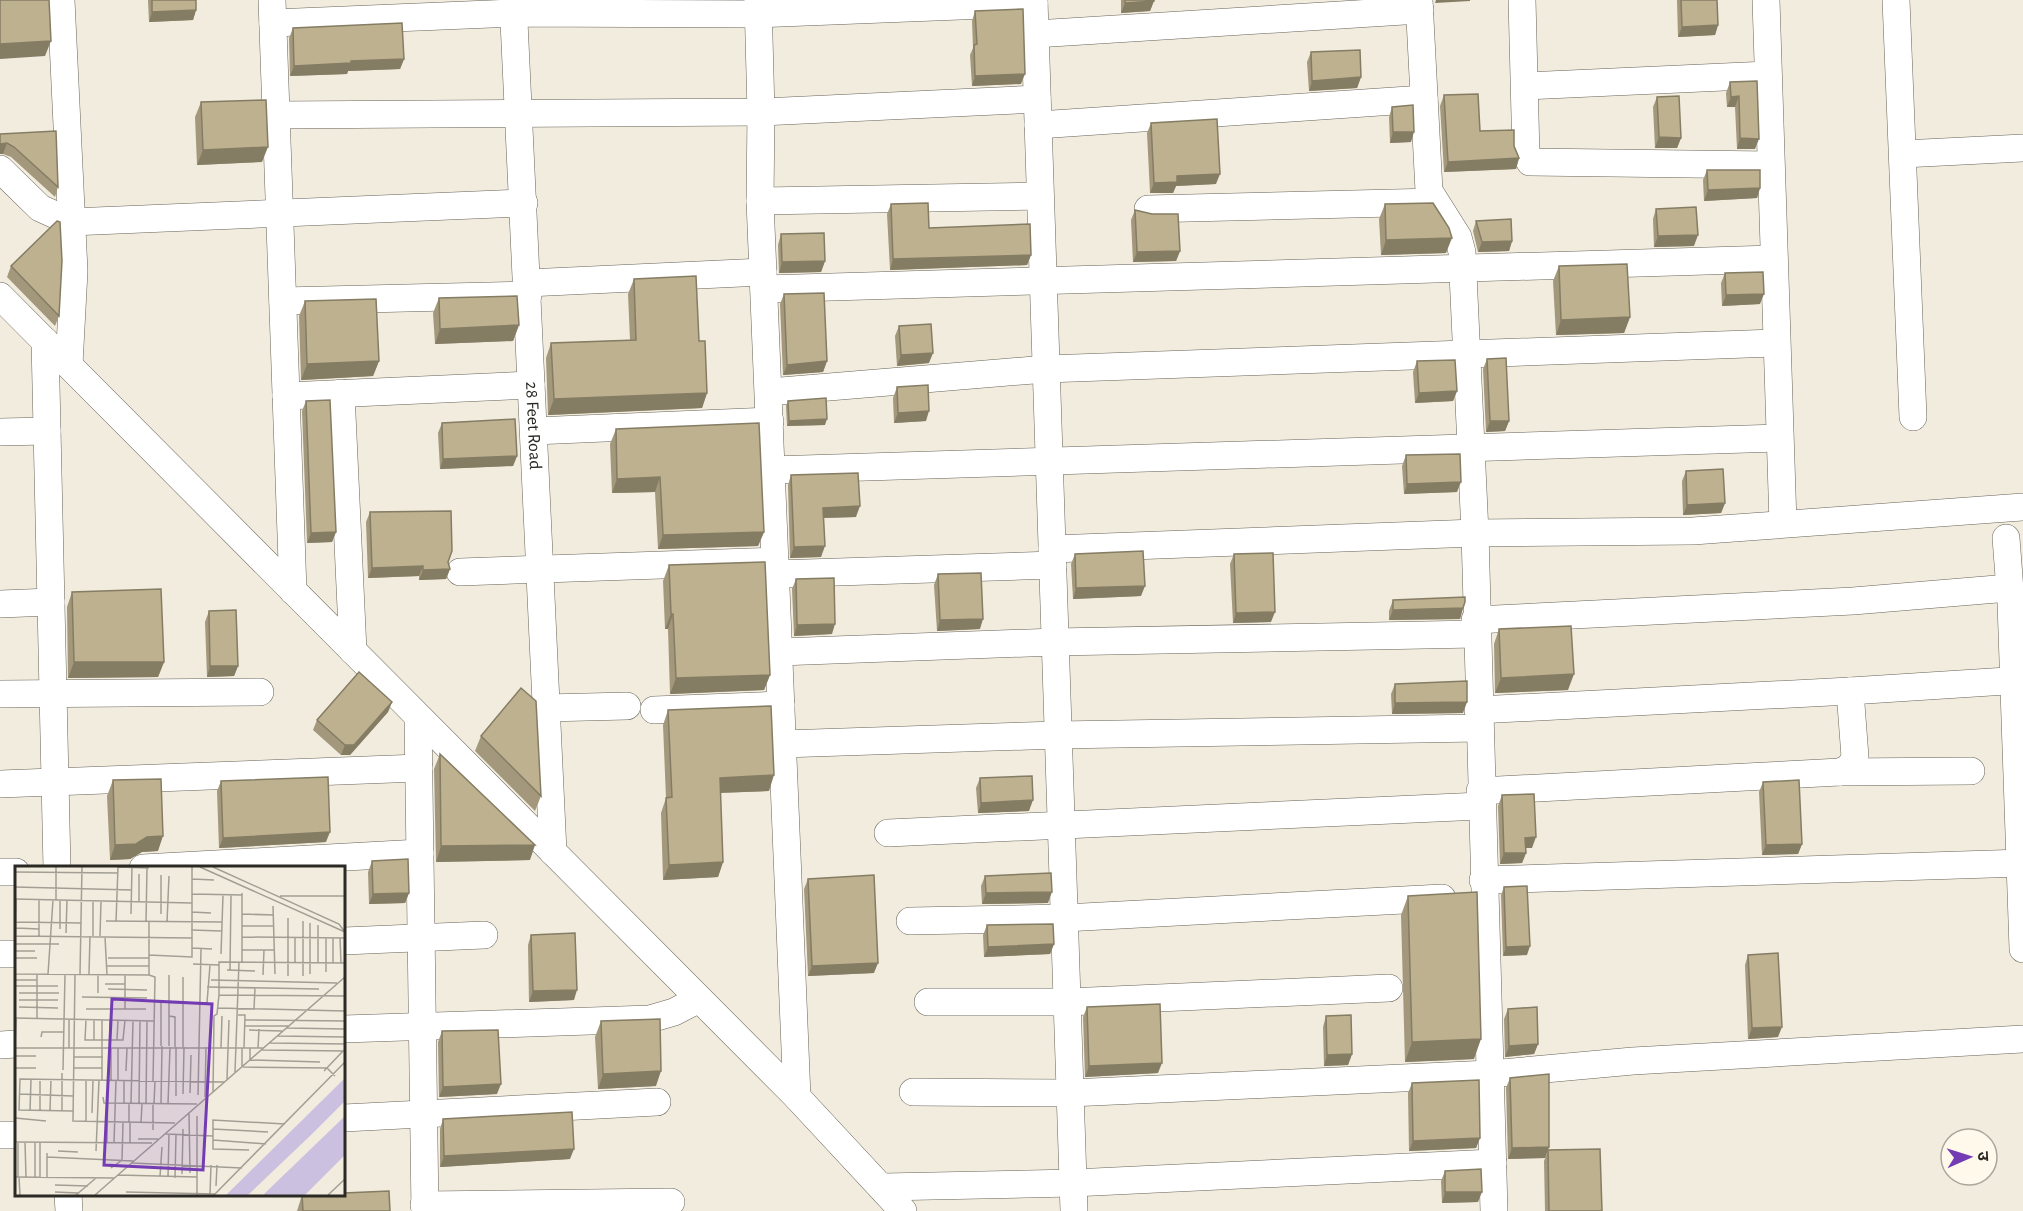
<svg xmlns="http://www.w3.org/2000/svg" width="2023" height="1211" font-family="'Alegreya Sans','Noto Sans Devanagari',sans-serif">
<rect width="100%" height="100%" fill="#f1ecde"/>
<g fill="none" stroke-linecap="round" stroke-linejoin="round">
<g stroke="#676357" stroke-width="28">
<g id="street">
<path d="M61,0L74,271L69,365"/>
<path d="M272,0L293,591"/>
<path id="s1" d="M513,0L553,852"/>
<path d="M758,0L761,112L760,201L797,1097"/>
<path d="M1034,0L1074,1211"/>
<path d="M1419,0L1429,191L1458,237L1462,252L1475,533L1494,1211"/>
<path d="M1522,0L1526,155L1530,162L1770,165"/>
<path d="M1766,0L1783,523"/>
<path d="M1896,0L1913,417"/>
<path d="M273,23L513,13L758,14L1034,3"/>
<path d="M1035,34L1420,10"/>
<path d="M1525,86L1768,75"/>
<path d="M276,115L761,112L1037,99"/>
<path d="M1038,125L1424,99"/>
<path d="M1903,154L2023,148"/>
<path d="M0,169L40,208L71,222L524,203"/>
<path d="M760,201L1040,196"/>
<path d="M1148,209L1435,202"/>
<path d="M527,283L763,272"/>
<path d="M764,289L1773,259"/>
<path d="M0,296L797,1097L903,1211"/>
<path d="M283,301L528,295"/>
<path d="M45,341L57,868"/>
<path d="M769,392L1046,369L1775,343"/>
<path d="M341,393L353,651"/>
<path d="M286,396L531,385"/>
<path d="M534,431L770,421"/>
<path d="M0,432L47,431"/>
<path d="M771,470L1779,438"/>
<path d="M2006,538L2011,603L2023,949"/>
<path d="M1052,549L1475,533L1693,531L2023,507"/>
<path d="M460,572L775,561"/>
<path d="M775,574L1053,565"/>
<path d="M0,604L51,602"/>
<path d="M1475,620L1853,601L2009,588"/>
<path d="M779,652L1055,642L1476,634"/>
<path d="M0,694L260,692"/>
<path d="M546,708L627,706"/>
<path d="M654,710L781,705"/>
<path d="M1478,710L1850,691"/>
<path d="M418,717L425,1211"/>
<path d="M782,744L1058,735L1479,728"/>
<path d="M1840,772L1971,771"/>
<path d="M0,784L419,768"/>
<path d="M1480,791L1840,772L1850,767L1855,757L1850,691L2023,680"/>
<path d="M888,833L1481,806"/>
<path d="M143,868L420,853"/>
<path d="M0,872H16"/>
<path d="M1483,880L2023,863"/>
<path d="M910,921L1064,918L1442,898"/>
<path d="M344,941L484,935"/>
<path d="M0,954H16"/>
<path d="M928,1002H1067L1389,988"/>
<path d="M344,1029L650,1019L674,1012L699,999"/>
<path d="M0,1045L16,1044"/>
<path d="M913,1092L1070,1093L1490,1074L1633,1061L2023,1039"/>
<path d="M344,1118L657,1102"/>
<path d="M0,1135H16"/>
<path d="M884,1187L1073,1183L1493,1163"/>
<path d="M68,1194L69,1211"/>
<path d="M424,1205L671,1202"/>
</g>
</g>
<use href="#street" stroke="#fff" stroke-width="27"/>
</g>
<g fill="#a3987b">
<path d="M148,0H196V10L193,20L149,22Z"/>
<path d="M1121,0H1154L1150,11L1121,13Z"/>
<path d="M1677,0H1717L1718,25L1715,35L1678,37Z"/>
<path d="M975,11L1021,84L972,86L970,55L973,48L972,21Z"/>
<path d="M293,28L404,59L400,69L348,71L347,74L290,76L289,38Z"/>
<path d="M1311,52L1361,77L1357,88L1309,91L1307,62Z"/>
<path d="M1757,81L1755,149H1737L1735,107H1727L1726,93L1730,82Z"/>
<path d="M1444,95L1480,131L1514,146L1519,158L1516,169L1444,172L1440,106Z"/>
<path d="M1657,97L1681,138L1677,148H1655L1653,107Z"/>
<path d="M201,102L262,162L197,165L195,117Z"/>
<path d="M1392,107L1411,142L1390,143L1389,117Z"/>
<path d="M1151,123L1216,184L1176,186L1173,193H1150L1147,133Z"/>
<path d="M0,134L58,187L55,197L11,157L3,154H0Z"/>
<path d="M1707,170L1760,188L1757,198L1704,201L1703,180Z"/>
<path d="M891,204L929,228L1031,255L1027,265L890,270L887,214Z"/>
<path d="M1385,204L1446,253L1381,255L1379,219Z"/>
<path d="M1656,209L1694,246L1654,247L1653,219Z"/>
<path d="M1135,210L1180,251L1176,261L1133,262L1131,220Z"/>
<path d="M1476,221L1512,241L1509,251L1478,252L1473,231Z"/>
<path d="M781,234L825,261L821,272L779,273L778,245Z"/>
<path d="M11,266L59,316L55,326L7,277Z"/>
<path d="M1559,266L1630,317L1624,333L1556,335L1553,281Z"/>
<path d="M1725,273L1760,304L1722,306L1721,283Z"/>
<path d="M634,279L699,341L707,393L702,408L548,415L546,358L551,343L630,340L628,294Z"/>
<path d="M784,294L827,361L823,372L783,375L780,304Z"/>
<path d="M439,298L519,325L513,341L435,344L433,313Z"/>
<path d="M305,301L379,361L373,376L301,380L299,316Z"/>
<path d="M899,326L929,363L897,366L895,336Z"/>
<path d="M1487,359L1509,421L1505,431L1486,432L1483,369Z"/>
<path d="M1417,361L1457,391L1453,401L1415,403L1413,372Z"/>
<path d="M897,387L926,421L894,423L893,398Z"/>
<path d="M306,401L336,532L332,542L307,543L302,411Z"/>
<path d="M788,401L825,425L787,426L786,406Z"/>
<path d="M442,423L517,456L513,466L440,469L438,433Z"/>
<path d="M616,429L764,532L758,546L658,549L655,492L612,493L610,444Z"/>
<path d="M1406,455L1457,492L1404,494L1402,466Z"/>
<path d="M1686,471L1725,503L1721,513L1683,515L1682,481Z"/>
<path d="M791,475L856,517L824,518L821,557L790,558L788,485Z"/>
<path d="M370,512L448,562L450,569L446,579L419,580V576L368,578L366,522Z"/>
<path d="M1075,554L1141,596L1073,599L1071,564Z"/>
<path d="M1234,554L1271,622L1233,623L1230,564Z"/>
<path d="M669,565L770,675L764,690L670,694L668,629H665L663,581Z"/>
<path d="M938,574L980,629L937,631L934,585Z"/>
<path d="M796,579L832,634L794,636L792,589Z"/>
<path d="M72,592L164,662L158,677L68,678L67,607Z"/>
<path d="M1393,600L1463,608L1460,619L1389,620V611Z"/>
<path d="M209,611L238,666L234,676L207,677L205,622Z"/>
<path d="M1499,629L1568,690L1495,693L1494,644Z"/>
<path d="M1395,684L1463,713L1392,714L1391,694Z"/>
<path d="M392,702L388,712L350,755H341L313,730L317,720Z"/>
<path d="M668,710L769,791L720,793L723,862L718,877L663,880L661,813L666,798L663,725Z"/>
<path d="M481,736L541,796L535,811L475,751Z"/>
<path d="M440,754L530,860L436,862L434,769Z"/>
<path d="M980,778L1029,811L978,813L976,788Z"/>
<path d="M113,780L158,851L142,852L130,859L110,860L107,796Z"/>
<path d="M221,781L326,842L219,848L217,791Z"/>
<path d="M1763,782L1802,844L1798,854L1762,855L1759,792Z"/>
<path d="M1502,795L1532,848H1526V853L1522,863L1500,864L1498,806Z"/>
<path d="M372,861L409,893L405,903L369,904L368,872Z"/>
<path d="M985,876L1048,903L982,904L981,886Z"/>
<path d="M808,879L874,973L808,976L804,889Z"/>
<path d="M1504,887L1527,955L1503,956L1501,895Z"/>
<path d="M1408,896L1474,1059L1405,1062L1401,915Z"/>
<path d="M987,925L1054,944L1050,954L984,957L983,935Z"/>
<path d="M531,935L574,1000L529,1002L528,945Z"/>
<path d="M1748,955L1778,1037L1748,1039L1745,965Z"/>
<path d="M1087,1007L1158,1073L1085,1077L1083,1017Z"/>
<path d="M1508,1009L1538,1044L1534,1054L1505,1057L1504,1019Z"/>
<path d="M1326,1016L1352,1054L1348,1065L1324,1066L1323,1027Z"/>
<path d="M601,1021L656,1086L598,1089L595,1037Z"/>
<path d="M442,1031L497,1094L439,1097L438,1042Z"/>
<path d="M1510,1078L1549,1147L1545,1158L1508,1159L1506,1088Z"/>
<path d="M1412,1083L1480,1138L1476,1148L1409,1151L1408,1093Z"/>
<path d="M443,1119L570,1159L440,1167V1129Z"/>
<path d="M1548,1150L1602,1211H1545L1544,1161Z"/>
<path d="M1445,1171L1478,1202L1442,1203L1441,1181Z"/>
<path d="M302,1195L390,1211H297Z"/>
</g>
<g fill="#857c64">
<path d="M1436,0H1470V1L1435,3Z"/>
<path d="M1154,1L1150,11L1121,13L1125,3Z"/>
<path d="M196,10L193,20L149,22L152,12Z"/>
<path d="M1718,25L1715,35L1678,37L1682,27Z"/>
<path d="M51,41L45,56L0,59V44Z"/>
<path d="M404,59L400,69L348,71L347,74L290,76L294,66L351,61Z"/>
<path d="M1025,74L1021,84L972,86L975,76Z"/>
<path d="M1361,77L1357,88L1309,91L1312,81Z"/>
<path d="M1739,96L1735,107H1727L1731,97Z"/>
<path d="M1393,132H1414L1411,142L1390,143Z"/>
<path d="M1659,137L1681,138L1677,148H1655Z"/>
<path d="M1740,138L1759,139L1755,149H1737Z"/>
<path d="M7,143L3,154H0V144Z"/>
<path d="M268,147L262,162L197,165L203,150Z"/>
<path d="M1519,158L1516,169L1444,172L1448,162Z"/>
<path d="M1220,174L1216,184L1176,186L1173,193H1150L1154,183L1177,176Z"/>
<path d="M1760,188L1757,198L1704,201L1708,190Z"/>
<path d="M1698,235L1694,246L1654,247L1658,236Z"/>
<path d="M1452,238L1446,253L1381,255L1386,240Z"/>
<path d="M1512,241L1509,251L1478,252L1482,242Z"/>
<path d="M1180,251L1176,261L1133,262L1137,252Z"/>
<path d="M1031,255L1027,265L890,270L893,259Z"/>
<path d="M825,261L821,272L779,273L782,262Z"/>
<path d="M1764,294L1760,304L1722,306L1726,295Z"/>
<path d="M1630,317L1624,333L1556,335L1561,320Z"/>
<path d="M519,325L513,341L435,344L440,329Z"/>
<path d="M933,353L929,363L897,366L901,355Z"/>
<path d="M379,361L373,376L301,380L307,364Z"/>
<path d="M827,361L823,372L783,375L787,365Z"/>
<path d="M1457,391L1453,401L1415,403L1419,393Z"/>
<path d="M707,393L702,408L548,415L554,399Z"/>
<path d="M929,411L926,421L894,423L898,413Z"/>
<path d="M827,419L825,425L787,426L789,421Z"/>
<path d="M1490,421H1509L1505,431L1486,432Z"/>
<path d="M517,456L513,466L440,469L443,459Z"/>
<path d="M660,477L655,492L612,493L617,479Z"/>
<path d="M1461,482L1457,492L1404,494L1407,484Z"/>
<path d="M1725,503L1721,513L1683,515L1687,505Z"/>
<path d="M860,506L856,517L820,518L823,508Z"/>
<path d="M336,532L332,542L307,543L311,533Z"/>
<path d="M764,532L758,546L658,549L663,535Z"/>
<path d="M825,546L821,557L790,558L794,547Z"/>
<path d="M423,566L419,576L368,578L372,568Z"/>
<path d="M450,569L446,579L419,580L423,570Z"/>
<path d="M1145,586L1141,596L1073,599L1076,588Z"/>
<path d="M1463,608L1460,619L1389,620L1393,610Z"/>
<path d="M1275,612L1271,622L1233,623L1236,613Z"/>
<path d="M671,614H673L668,629H665Z"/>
<path d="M983,619L980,629L937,631L940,620Z"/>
<path d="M835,624L832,634L794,636L797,625Z"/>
<path d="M74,662H164L158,677L68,678Z"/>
<path d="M210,666H238L234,676L207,677Z"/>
<path d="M1574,674L1568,690L1495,693L1501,678Z"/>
<path d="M770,675L764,690L670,694L676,678Z"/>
<path d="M392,702L388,712L350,755H341L345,745Z"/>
<path d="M1467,702L1463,713L1392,714L1395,703Z"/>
<path d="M774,775L769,791L714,793L720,778Z"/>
<path d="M1033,800L1029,811L978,813L981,803Z"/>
<path d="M330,832L326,842L219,848L223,838Z"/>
<path d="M163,836L158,851L142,852L130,859L110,860L115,845L147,837Z"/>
<path d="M1536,837L1532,848H1522L1525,838Z"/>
<path d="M1802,844L1798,854L1762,855L1766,845Z"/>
<path d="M535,845L530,860L436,862L441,846Z"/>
<path d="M1504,853H1526L1522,863L1500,864Z"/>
<path d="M723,862L718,877L663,880L669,865Z"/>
<path d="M1052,892L1048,903L982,904L986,893Z"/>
<path d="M409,893L405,903L369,904L373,894Z"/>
<path d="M1054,944L1050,954L984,957L988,947Z"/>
<path d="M1530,946L1527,955L1503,956L1506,947Z"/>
<path d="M878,963L874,973L808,976L812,966Z"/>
<path d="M577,990L574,1000L529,1002L533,991Z"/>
<path d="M1782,1027L1778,1037L1748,1039L1752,1028Z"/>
<path d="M1481,1039L1474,1059L1405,1062L1412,1042Z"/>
<path d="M1538,1044L1534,1054L1505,1057L1509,1046Z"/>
<path d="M1352,1054L1348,1065L1324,1066L1327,1055Z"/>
<path d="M1162,1063L1158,1073L1085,1077L1089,1066Z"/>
<path d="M661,1071L656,1086L598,1089L603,1074Z"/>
<path d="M501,1084L497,1094L439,1097L443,1087Z"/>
<path d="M1480,1138L1476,1148L1409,1151L1413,1141Z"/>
<path d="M1549,1147L1545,1158L1508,1159L1512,1148Z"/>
<path d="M574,1149L570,1159L440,1167L444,1156Z"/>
<path d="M1445,1192H1482L1478,1202L1442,1203Z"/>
</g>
<g fill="#beb18f" stroke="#857c64" stroke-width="1.5">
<path d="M0,0H49L51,41L0,44Z"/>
<path d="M152,0H196V10L152,12Z"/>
<path d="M1125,0H1154V1L1125,3Z"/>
<path d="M1681,0H1717L1718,25L1682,27Z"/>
<path d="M1023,9L1025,74L975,76L974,45L977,44L975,11Z"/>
<path d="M402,23L404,59L351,61V63L294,66L293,28Z"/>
<path d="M1360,50L1361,77L1312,81L1311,52Z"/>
<path d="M1757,81L1759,139L1740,138L1739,96L1731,97L1730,82Z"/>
<path d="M1478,94L1480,131L1514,130V146L1519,158L1448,162L1444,95Z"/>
<path d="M1679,96L1681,138L1659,137L1657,97Z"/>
<path d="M266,100L268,147L203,150L201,102Z"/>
<path d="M1413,105L1414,132H1393L1392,107Z"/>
<path d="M1217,119L1220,174L1177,176V182L1154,183L1151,123Z"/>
<path d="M56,131L58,187L14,147L7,143L0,144V134Z"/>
<path d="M1707,170H1760V188L1708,190Z"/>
<path d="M928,203L929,228L1030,224L1031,255L893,259L891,204Z"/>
<path d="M1433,203L1449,228L1452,238L1386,240L1385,204Z"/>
<path d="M1696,207L1698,235L1658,236L1656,209Z"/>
<path d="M1135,210L1152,214H1178L1180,251L1137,252Z"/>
<path d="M1511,219L1512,241L1482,242L1476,221Z"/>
<path d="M57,221L60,222L62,261L59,316L11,266Z"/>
<path d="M824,233L825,261L782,262L781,234Z"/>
<path d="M1627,264L1630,317L1561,320L1559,266Z"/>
<path d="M1763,272L1764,294L1726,295L1725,273Z"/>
<path d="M696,276L699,341H705L707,393L554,399L551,343L636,340L634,279Z"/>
<path d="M824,293L827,361L787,365L784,294Z"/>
<path d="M517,296L519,325L440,329L439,298Z"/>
<path d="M376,299L379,361L307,364L305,301Z"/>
<path d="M931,324L933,353L901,355L899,326Z"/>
<path d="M1506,358L1509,421H1490L1487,359Z"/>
<path d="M1455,360L1457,391L1419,393L1417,361Z"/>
<path d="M928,385L929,411L898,413L897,387Z"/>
<path d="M826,398L827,419L789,421L788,401Z"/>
<path d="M330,400L336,532L311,533L306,401Z"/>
<path d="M515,419L517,456L443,459L442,423Z"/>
<path d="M759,423L764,532L663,535L660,477L617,479L616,429Z"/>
<path d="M1460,454L1461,482L1407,484L1406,455Z"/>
<path d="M1723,469L1725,503L1687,505L1686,471Z"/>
<path d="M858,473L860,506L823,508L825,546L794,547L791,475Z"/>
<path d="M451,511L452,551L448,562L450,569L423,570V566L372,568L370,512Z"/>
<path d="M1143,551L1145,586L1076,588L1075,554Z"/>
<path d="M1273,553L1275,612L1236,613L1234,554Z"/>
<path d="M765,562L770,675L676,678L673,614H671L669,565Z"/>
<path d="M981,573L983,619L940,620L938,574Z"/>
<path d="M834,578L835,624L797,625L796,579Z"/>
<path d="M161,589L164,662H74L72,592Z"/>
<path d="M1465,597V602L1463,608L1393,610V600Z"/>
<path d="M236,610L238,666H210L209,611Z"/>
<path d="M1571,626L1574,674L1501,678L1499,629Z"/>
<path d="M359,672L392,702L354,745H345L317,720Z"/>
<path d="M1467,681V702L1395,703V684Z"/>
<path d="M521,688L536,701L541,796L481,736Z"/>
<path d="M771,706L774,775L720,778L723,862L669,865L666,798L672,797L668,710Z"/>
<path d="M440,754L535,845L441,846Z"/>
<path d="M1032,776L1033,800L981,803L980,778Z"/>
<path d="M328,777L330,832L223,838L221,781Z"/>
<path d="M161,779L163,836L147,837L136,844L115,845L113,780Z"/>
<path d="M1799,780L1802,844L1766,845L1763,782Z"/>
<path d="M1534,794L1536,837L1525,838L1526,853H1504L1502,795Z"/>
<path d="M408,859L409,893L373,894L372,861Z"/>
<path d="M1051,873L1052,892L986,893L985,876Z"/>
<path d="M874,875L878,963L812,966L808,879Z"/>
<path d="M1527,886L1530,946L1506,947L1504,887Z"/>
<path d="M1477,892L1481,1039L1412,1042L1408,896Z"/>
<path d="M1053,924L1054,944L988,947L987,925Z"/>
<path d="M575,933L577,990L533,991L531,935Z"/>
<path d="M1778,953L1782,1027L1752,1028L1748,955Z"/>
<path d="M1160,1004L1162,1063L1089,1066L1087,1007Z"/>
<path d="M1537,1007L1538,1044L1509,1046L1508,1009Z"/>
<path d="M1351,1015L1352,1054L1327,1055L1326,1016Z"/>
<path d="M660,1019L661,1071L603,1074L601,1021Z"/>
<path d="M498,1030L501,1084L443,1087L442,1031Z"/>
<path d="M1549,1074V1147L1512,1148L1510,1078Z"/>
<path d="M1479,1080L1480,1138L1413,1141L1412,1083Z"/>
<path d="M572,1112L574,1149L444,1156L443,1119Z"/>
<path d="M1600,1149L1602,1211H1549L1548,1150Z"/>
<path d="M1481,1169L1482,1192H1445V1171Z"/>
<path d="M389,1191L390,1211H303L302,1195L344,1194V1193Z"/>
</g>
<g text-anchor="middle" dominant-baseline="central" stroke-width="4.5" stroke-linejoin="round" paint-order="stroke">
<g font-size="18" fill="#2b2924" stroke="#fff9eb">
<text stroke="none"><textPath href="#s1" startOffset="426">28 Feet Road</textPath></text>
</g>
</g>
<g transform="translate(15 866)">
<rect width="330" height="330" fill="#f1ecde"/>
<path d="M330,212V235L296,269L233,329H211ZM330,250V289L290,329H248Z" fill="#ccc0e1"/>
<path fill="none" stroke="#a29e94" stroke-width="1.5" d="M41,1V34M185,1L330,66M198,1L324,58L330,66M0,6L103,7M177,13L199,14M0,21L117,24M227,27V96M177,28L227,29M265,30H330M0,33L177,37M124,36V8M258,40L260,108M177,46L196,47M116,48L117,1M146,48V9M227,48L259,49M273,52V110M91,55L207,56M288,55V110M1,56L66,57M101,56L103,1L134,2M131,56L132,2M152,56L154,10M295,57V108M303,59V97M227,60H259M1,62L24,63M45,63V34M176,64L207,65M51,67L52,34M0,70L177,72M24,70V34M78,70V35M85,70L86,35M90,71L92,109M227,71L330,72M280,72V97M311,72V106M318,72V97M325,72L326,97M1,78H44M177,82L197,83M227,84H259M1,85H20M206,88L208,29M134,89V56M1,92H22M93,92H134M330,97L204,96V129L330,130M178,98L204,99M92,100H134M212,104L240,105M215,104L216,29M0,108L134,109V89L177,91V1M0,108L1,34M33,108L38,34M60,108L58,255L160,257M65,108L67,1M74,108L75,70M110,109V143M134,109L140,111L138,215M154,109V150L160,151V181M248,109L249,84M0,114H22M196,114L322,117M90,118H110M0,120H43M192,121L304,123M93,123L132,124M4,127H44M83,127V108M67,131L132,132M4,134H43M142,136L192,137L195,99M146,136V180M4,141L43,142M203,142L330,145M71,143H131M239,143L240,122M223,149H230L229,182M154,150V180M0,152L139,155M22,152V108M71,154L70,174H108L110,154M79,154V174M87,154V214M95,154V174M230,154L330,155M230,160H273M272,162L330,163M234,164L267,165M263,170L330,171M26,171L27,166H48M102,174L103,154M255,177L330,178M168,181V111M0,182H248M0,182L1,152M54,182V153M96,182V214M103,182V214M206,182L207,150M235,182V194L305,196M243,182L244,163M247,184L330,185M0,190H21M59,191H88M227,200V182M228,201L312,202L320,210M0,202H21M59,202H87M48,204L50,108M111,205L112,182M309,205L328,185M220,206L224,96M212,213L214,154M198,226L199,150L202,148L204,129M175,227L176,189M4,228L58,230M168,228L169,181M183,229L186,83M161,230V181M88,231L89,237L182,238M190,231L191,181M109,237V214M116,237L118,154M124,237L125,154M131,238L132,155M139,238L140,215M146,238L147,180M153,238L155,181M15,245L16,213M25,245V213M35,245L36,213M47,245V207M58,245L4,244L5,213L209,216M174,246L175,307M77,247L78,214M0,252L31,255M71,256V214M114,257V237M126,257L127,237M198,263L253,266M138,264V238M151,268L198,270M190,269L191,249M123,273H143M198,274L251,278M0,276L137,277M10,276L11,311M92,277L93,214M99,277L101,214M115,277V257M234,284L198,283V254L270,258M43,285L63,286M81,285L84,214M32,291L118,295M117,297L227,302M96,302L107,294L108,257M167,308L168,263M103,309L182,311M0,311L99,312M3,311V276M4,311L5,329M20,311V276M25,311V276M32,311V287M145,311L147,281M153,311L154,268M160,312L161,268M40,319L73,320M201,320L202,299M40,326L63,327M111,326L200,328M195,328L196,299M61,329L81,312M80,329L330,111M182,329V250M199,329L330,196M313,329L330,313"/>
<path fill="#743cb2" fill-opacity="0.15" stroke="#743cb2" stroke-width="3" d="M97,133L197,138L188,304L89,299Z"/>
<rect width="330" height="330" fill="none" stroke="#2b2924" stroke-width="3"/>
</g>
<g transform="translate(1969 1157) rotate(87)"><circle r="28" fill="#fff9eb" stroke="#aaa69b" stroke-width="1.5"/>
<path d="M0-4.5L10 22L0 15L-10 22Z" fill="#743cb2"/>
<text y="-9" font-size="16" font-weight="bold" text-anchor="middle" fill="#2b2924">उ</text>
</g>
</svg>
